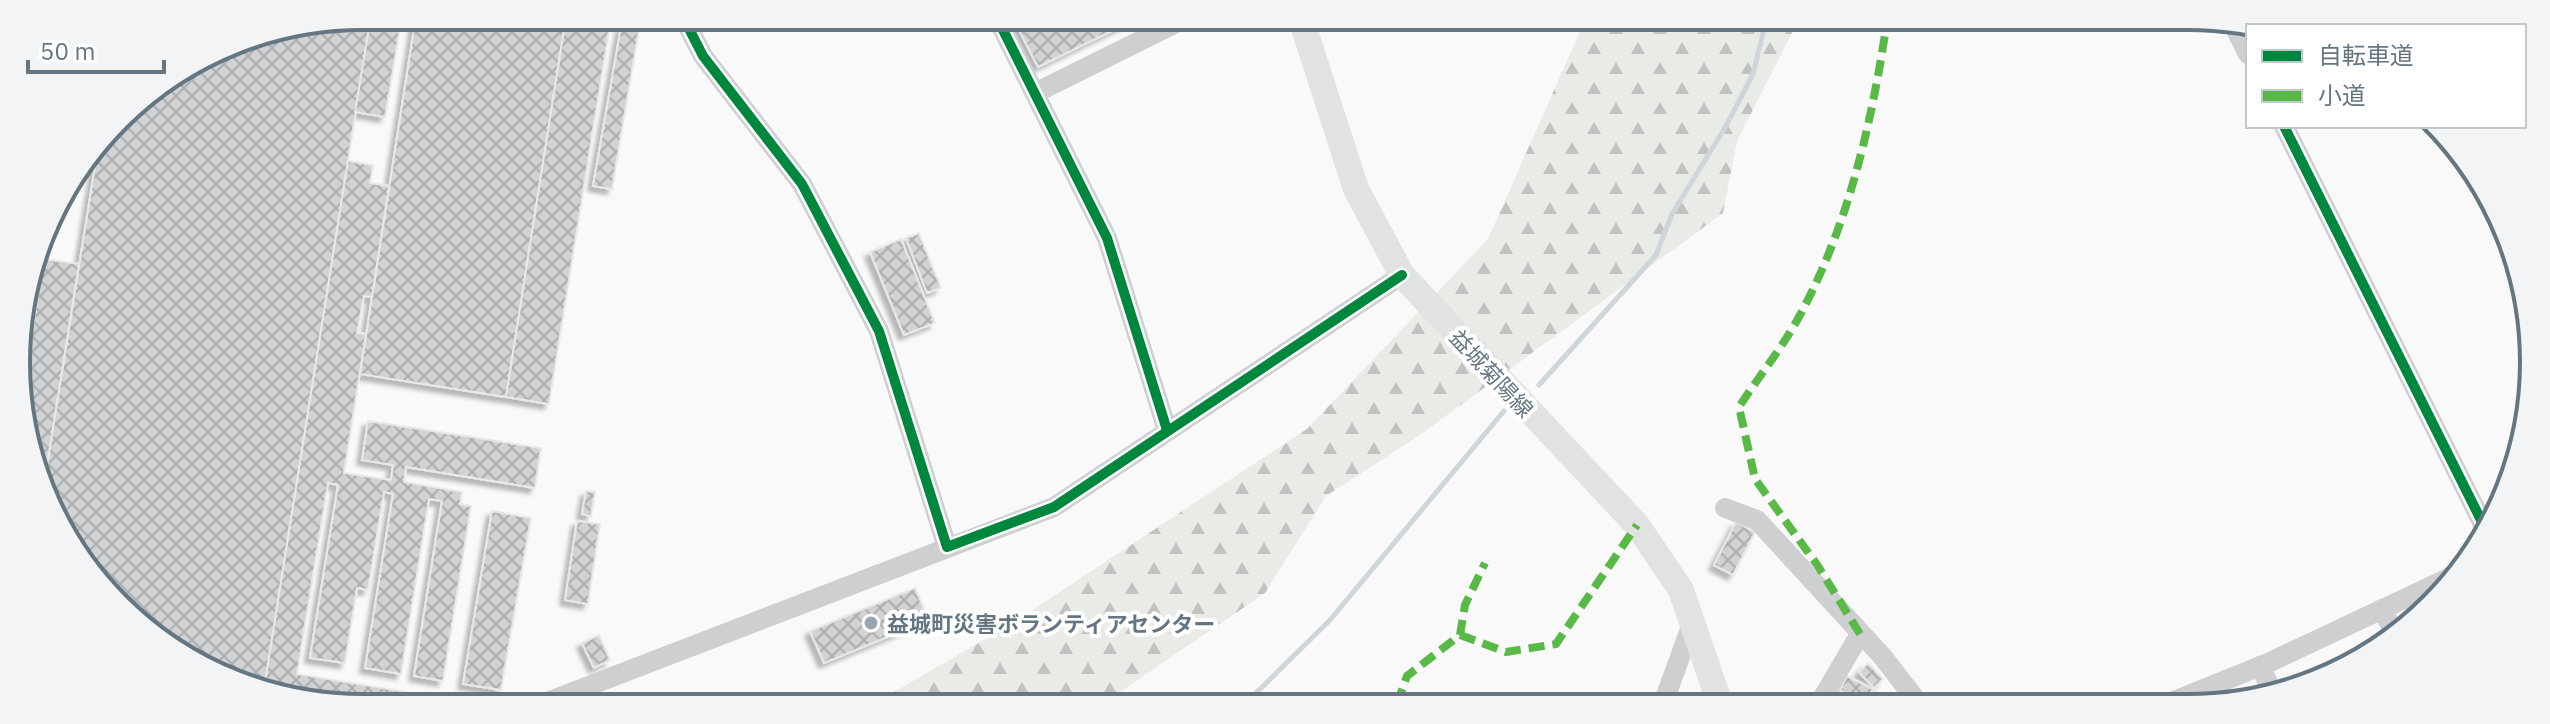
<svg xmlns="http://www.w3.org/2000/svg" width="2550" height="724" font-family="'IBM Plex Sans','Noto Sans JP',sans-serif">
<defs>
<pattern id="forest-firs" width="22" height="20" patternUnits="userSpaceOnUse" patternTransform="scale(2)"><rect width="22" height="20" fill="#e8ebe6"/><path d="M5 1l3.5 6h-7zM16 11l3.5 6h-7z" fill="#c0c3c0"/></pattern>
<pattern id="building-cross-hatch" width="8" height="8" patternUnits="userSpaceOnUse" patternTransform="scale(2)"><rect width="8" height="8" fill="#d0d2d3"/><path d="M0 0l8 8M0 8l8-8" fill="none" stroke="#acafb1"/></pattern>
<filter id="shadow"><feDropShadow dx="-5" dy="5" stdDeviation="2" flood-color="#0004"/></filter>
</defs>
<rect width="100%" height="100%" fill="#f9f9f9"/>
<path fill="url(#forest-firs)" d="M1585,20L1798,21L1737,141L1723,213L1421,434L1326,496L1265,593L1104,703H875L1008,626L1307,429L1488,239Z"/>
<g fill="none" stroke-linecap="round" stroke-linejoin="round">
<g stroke="#ced6d9" stroke-width="5">
<path d="M1539,385L1656,255L1672,214L1726,126L1753,74L1766,21"/>
<path d="M1246,703L1330,620L1504,411"/>
</g>
</g>
<g fill="url(#building-cross-hatch)" stroke="#e8e8e8" stroke-width="2" filter="url(#shadow)">
<path d="M362,16H371L264,689L170,650L87,572L44,484L98,148L134,102L230,42Z"/>
<path d="M371,16H402L385,117L355,112Z"/>
<path d="M416,16L566,17L506,397L360,374Z"/>
<path d="M566,17L611,18L549,404L506,397Z"/>
<path d="M1013,18L1136,19L1038,67Z"/>
<path d="M621,27L639,29L612,189L593,186Z"/>
<path d="M348,161L373,165L370,183L389,186L372,297L364,296L357,333L366,334L344,473L391,480L393,465L362,460L368,421L541,448L535,488L406,467L404,482L462,492L460,504L471,506L443,681L414,676L442,501L429,499L401,674L365,668L393,494L384,492L368,590L357,588L345,663L310,658L338,485L328,483L297,674L437,697L436,702L295,701L264,689Z"/>
<path d="M919,233L941,288L927,293L906,238Z"/>
<path d="M901,239L935,323L904,335L870,252Z"/>
<path d="M44,259L79,264L44,484L28,452L22,395Z"/>
<path d="M586,491L595,492L591,516L582,514Z"/>
<path d="M492,511L531,518L501,690L463,684Z"/>
<path d="M577,521L600,524L588,604L565,600Z"/>
<path d="M1736,522L1755,532L1733,575L1714,565Z"/>
<path d="M915,588L929,620L824,663L810,631Z"/>
<path d="M599,635L610,660L594,668L582,643Z"/>
<path d="M1868,663L1883,679L1874,688L1859,672Z"/>
<path d="M1847,676L1873,689L1865,704L1840,690Z"/>
</g>
<g fill="none" stroke-linecap="round" stroke-linejoin="round">
<g stroke="#cecfd0" stroke-width="20">
<path d="M683,17L703,56L802,184L879,331L947,547"/>
<path d="M997,18L1107,238L1167,430"/>
<path d="M2232,22L2248,54"/>
<path d="M1035,93L1184,19"/>
<path d="M2284,126L2487,532"/>
<path d="M1725,508L1757,520L1882,656L1920,705"/>
<path d="M2382,609L2395,634"/>
<path d="M2260,666L2273,693"/>
<path d="M2246,701L2261,694"/>
<path d="M547,702L1054,507L1402,275"/>
<path d="M1663,704L1693,621"/>
<path d="M1819,704L1860,634"/>
<path d="M2164,705L2268,663L2455,575"/>
</g>
<path stroke="#e1e2e2" stroke-width="26" d="M1301,19L1356,189L1402,275L1637,525L1681,590L1720,704"/>
<g stroke="#58b947" stroke-width="8" stroke-dasharray="16 8" stroke-linecap="butt">
<path d="M1860,634L1818,566L1755,479L1739,407C1759,376 1783,347 1800,315C1849,224 1872,122 1887,21"/>
<path d="M1460,635L1506,652L1556,644L1637,525"/>
<path d="M1397,704L1407,676L1460,635L1465,605L1485,563"/>
</g>
<g stroke="#fff" stroke-width="15">
<g id="cycleway">
<path d="M683,17L703,56L802,184L879,331L947,547L1054,507L1402,275"/>
<path d="M997,18L1107,238L1167,430"/>
<path d="M2284,126L2487,532"/>
</g>
</g>
<use href="#cycleway" stroke="#00873e" stroke-width="10"/>
</g>
<circle fill="#99a4ac" stroke="#fff" stroke-width="3" cx="871" cy="623" r="8"/>
<g text-anchor="middle" dominant-baseline="central" stroke-width="8" stroke-linejoin="round" paint-order="stroke">
<g font-size="22" fill="#657683" stroke="#fff">
<text transform="translate(1492 373) rotate(47)">益城菊陽線</text>
</g>
<g font-size="22" font-weight="bold" fill="#657683" stroke="#fff" text-anchor="start">
<text x="887" y="623">益城町災害ボランティアセンター</text>
</g>
</g>
<path d="M0 0H2550V724H0ZM362 30H2188A332 332 0 0 1 2520 362V362A332 332 0 0 1 2188 694H362A332 332 0 0 1 30 362V362A332 332 0 0 1 362 30Z" fill="#f3f4f5" fill-rule="evenodd"/>
<path fill="none" stroke="#657683" stroke-width="4" d="M362 30H2188A332 332 0 0 1 2520 362V362A332 332 0 0 1 2188 694H362A332 332 0 0 1 30 362V362A332 332 0 0 1 362 30Z"/>
<rect x="2246" y="24" width="280" height="104" fill="#ffffff" stroke="#c1c8cd" stroke-width="2"/>
<rect x="2262" y="50" width="40" height="12" fill="#00873e" stroke="#c1c8cd" stroke-width="2"/>
<text x="2318" y="64" font-size="24" fill="#657683">自転車道</text>
<rect x="2262" y="90" width="40" height="12" fill="#58b947" stroke="#c1c8cd" stroke-width="2"/>
<text x="2318" y="104" font-size="24" fill="#657683">小道</text>
<path d="M28 60v12h136v-12" fill="none" stroke="#657683" stroke-width="4"/>
<text x="40" y="60" font-size="24" fill="#657683" stroke="#ffffff" stroke-width="6" paint-order="stroke">50 m</text>
</svg>
